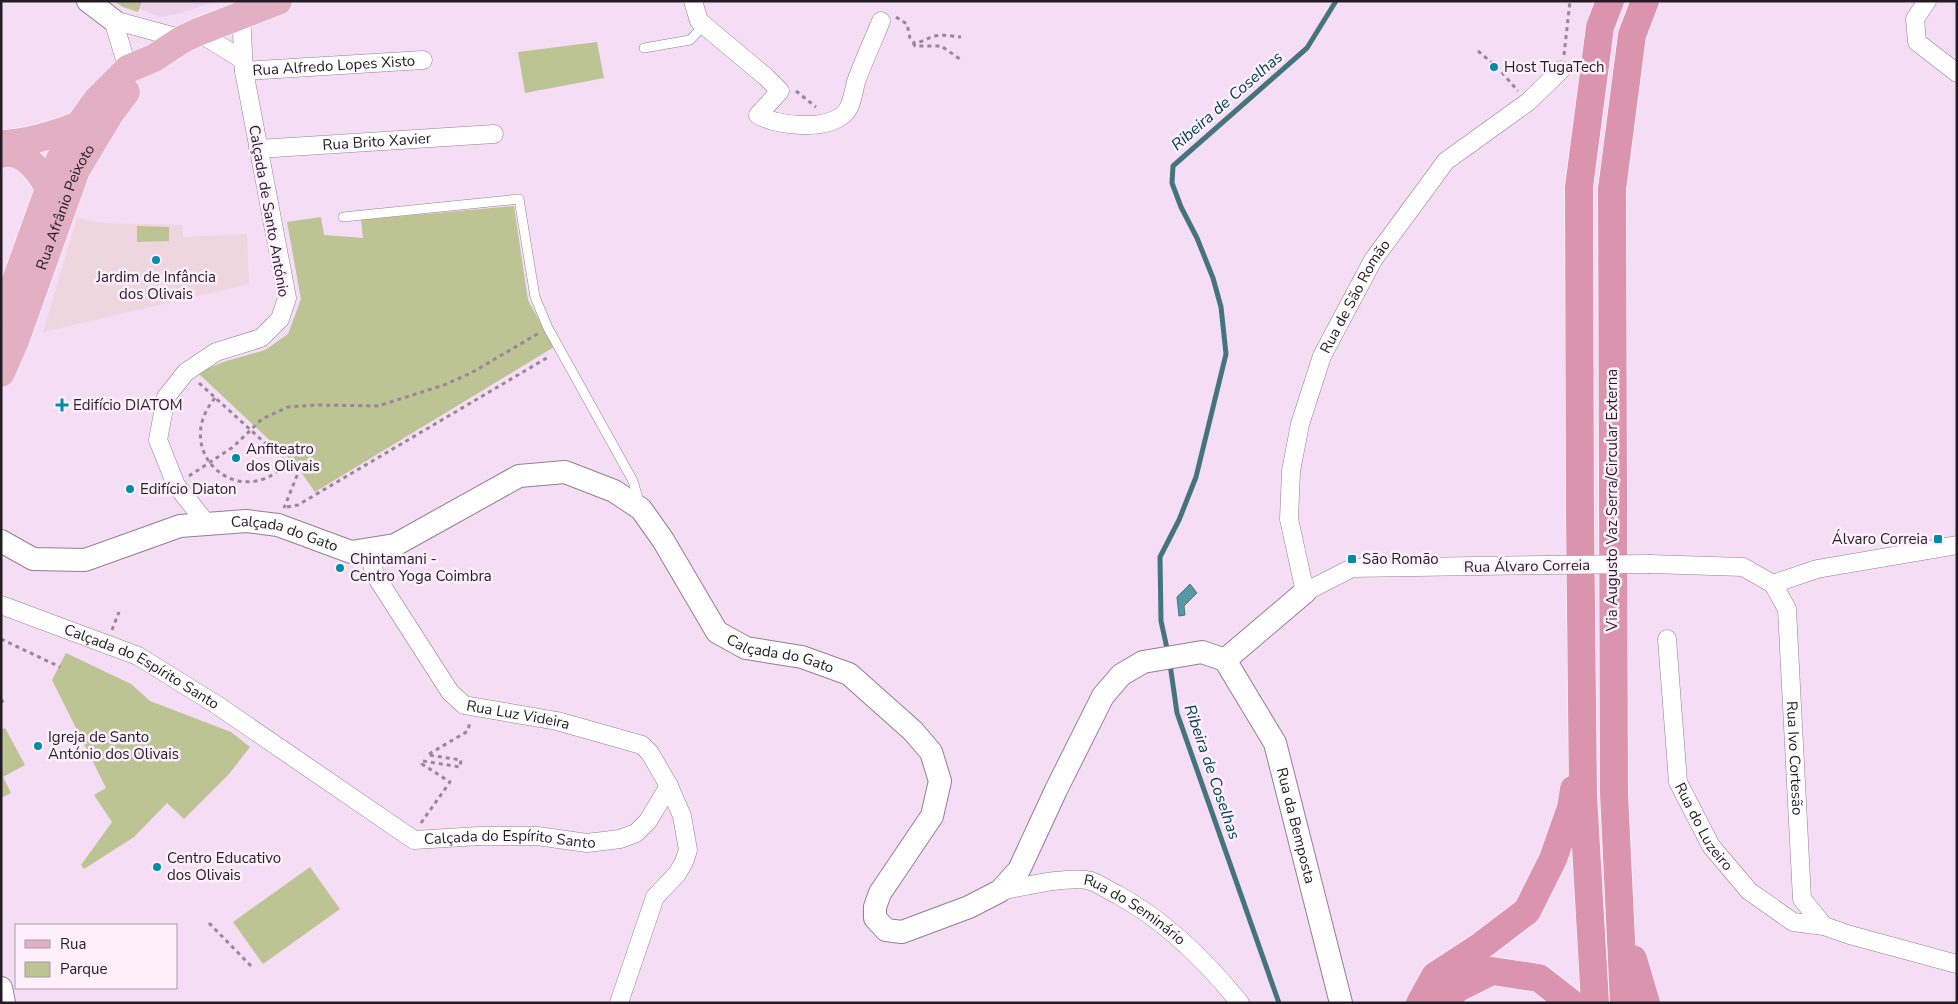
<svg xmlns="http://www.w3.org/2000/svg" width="1958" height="1004" font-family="'Nunito Sans',sans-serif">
<rect width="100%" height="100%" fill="#f5def5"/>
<path fill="#edd0ec" d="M120,1H216L182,13L160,17Z"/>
<path fill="#eed5de" d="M77,218L102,223L182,225L183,237L247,234L249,284L43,332Z"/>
<g fill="#bbc492">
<path d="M114,1H142L138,12L123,7Z"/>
<path d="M597,42L604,78L525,93L518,52Z"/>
<path d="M514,206L528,300L554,347L315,492L296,465L198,373L223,362L265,350L288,334L301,299L287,222L321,217L324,235L363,238L361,220Z"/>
<path d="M137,226L169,227V241L137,242Z"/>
<path d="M66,653L131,684L150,701L231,732L250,747L229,774L184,819L167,803L134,837L84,869L81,865L112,822L94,795L106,788L52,680Z"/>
<path d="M5,728L25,765L3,777L11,793L1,798V730Z"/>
<path d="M310,867L340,909L263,964L233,922Z"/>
</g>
<path fill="#5499a5" stroke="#46747e" d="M1190,584L1197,593L1184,606L1185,615L1179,616L1177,597Z"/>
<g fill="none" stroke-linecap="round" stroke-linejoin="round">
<g stroke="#46747e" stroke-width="5">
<path d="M1168,653L1161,621L1160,557L1179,520L1196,477L1226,354L1221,307L1213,278L1197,238L1181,207L1172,183L1173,166L1307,48L1336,1"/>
<path d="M1170,664L1177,713L1279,1003"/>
</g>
<g stroke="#937e93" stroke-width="10">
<g id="service">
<path d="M644,48L690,40L704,25"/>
<path d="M343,217L519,199L535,297L548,328L633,481L639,502"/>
</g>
</g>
<g stroke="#937e93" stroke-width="19">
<g id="minor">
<path d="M693,1L699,21L766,77L780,91L758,115C778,126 825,131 844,114C852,107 853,93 856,82C863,62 873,41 881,21"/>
<path d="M1927,1L1915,19L1917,42L1957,73"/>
<path d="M113,20L183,39"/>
<path d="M113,20L128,69"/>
<path d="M198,32L243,60"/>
<path id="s1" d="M244,71L423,60"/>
<path id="s2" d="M258,149L494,134"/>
<path d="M207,524L176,485L158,440L166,397L186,372L216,352L261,338L280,319L287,298L244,71L241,14"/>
<path id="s3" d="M368,550L375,575L450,692L464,705L557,721L642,745L650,753L669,786"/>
<path d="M1650,564L1743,567L1773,584L1817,569L1957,545"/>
<path id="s4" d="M1547,565L1352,568L1305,592L1289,519L1291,471L1300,424L1322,356L1373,260L1446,161L1528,102L1561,70"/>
<path id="s5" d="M1773,584L1787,609L1802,899L1824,926"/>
<path id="s6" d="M1,605L138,656L217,705L414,840L479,836H537L587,843L620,839L636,833L648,821L669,786L682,816L688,850L684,862L677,874L655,897L619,1003"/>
<path id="s7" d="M1667,639L1678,782L1711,846L1749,891L1793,922L1824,926L1850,935L1957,964"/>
<path id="s8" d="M1000,891C1022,887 1070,875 1091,881C1100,884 1109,891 1118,895C1166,921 1206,961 1240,1003"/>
</g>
</g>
<g stroke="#937e93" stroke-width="24">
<g id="tertiary">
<path d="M88,1L113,20"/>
<path id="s9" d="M1,541L33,559L85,560L180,526L246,521L278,525L351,552L395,545L519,476L565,472L614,491L641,509L663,540L717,632L746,648L802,657L849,674L913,731L931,752L940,781L932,816L880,893L875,907V918L886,930L902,932L969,907L1000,891L1019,870L1056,790L1103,696L1121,675L1143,662L1202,652L1225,660"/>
<path id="s10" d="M1225,660L1275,743L1341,1003"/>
<path d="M1225,660L1305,592"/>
<path d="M1,988L4,1003"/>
</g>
</g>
<g stroke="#fff" stroke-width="29">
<g id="primary">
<path d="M1,144C29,143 54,135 79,125"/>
<path d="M1,154C24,148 39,171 49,188"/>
<path d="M1,322L59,161L79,125L97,100L128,69L154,58L183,39L198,32L278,1"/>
<path id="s11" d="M1,373L15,341L76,170L111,112L126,92"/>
</g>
</g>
<g stroke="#fff" stroke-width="29">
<g id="trunk">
<path d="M1633,959L1646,1003"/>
<path d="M1420,1003L1435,976L1481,946L1527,911L1553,859L1571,808L1574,789"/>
<path d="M1446,1003L1456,989L1492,971L1539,978L1571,1003"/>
<path d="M1595,1003L1583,795L1580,516L1579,187L1600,27L1610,1"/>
<path d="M1624,1003L1614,793L1612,189L1632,35L1645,1"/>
</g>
</g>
<g stroke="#988798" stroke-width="3" stroke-dasharray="4 4" stroke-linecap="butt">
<path d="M896,17L907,24L910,38L915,44L934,36L942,35L961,37"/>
<path d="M913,43L915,46H941L960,59"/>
<path d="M1478,51L1498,68L1518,91"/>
<path d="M1564,55L1570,1"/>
<path d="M796,91L816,107"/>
<path d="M199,383L298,473L284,508"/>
<path d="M215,398C170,451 239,514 287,463"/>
<path d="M189,476L233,447L262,419L288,407L316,405L378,406L444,385L471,373L539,333"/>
<path d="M287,507L298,505L550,356"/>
<path d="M112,630L119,612"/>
<path d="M1,639L60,667"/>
<path d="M1,699L4,704"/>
<path d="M429,754L468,731L470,721"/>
<path d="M423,761L460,767L461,760L428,755"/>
<path d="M421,823L450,782L422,764L423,761"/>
<path d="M209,923L252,967"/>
</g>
<use href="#service" stroke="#fff" stroke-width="9"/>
<use href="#minor" stroke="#fff" stroke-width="18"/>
<use href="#tertiary" stroke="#fff" stroke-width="22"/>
<use href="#primary" stroke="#e3afc2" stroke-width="28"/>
<use href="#trunk" stroke="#da94ae" stroke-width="28"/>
<g stroke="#937e93" stroke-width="19" stroke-linecap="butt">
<path id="minor-bridge" d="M1547,565L1650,564"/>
</g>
<use href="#minor-bridge" stroke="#fff" stroke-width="18"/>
</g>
<g fill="#018cab" stroke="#fdeffc" stroke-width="2">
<circle cx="1494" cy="67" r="5"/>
<circle cx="156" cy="260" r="5"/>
<path d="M59.5 397.5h5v5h5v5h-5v5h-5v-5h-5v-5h5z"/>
<circle cx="236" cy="458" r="5"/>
<circle cx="130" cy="489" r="5"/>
<rect x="1933" y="534" width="10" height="10" rx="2.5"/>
<rect x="1347" y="554" width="10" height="10" rx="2.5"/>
<circle cx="340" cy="568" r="5"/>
<circle cx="38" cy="746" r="5"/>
<circle cx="157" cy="867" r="5"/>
</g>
<g text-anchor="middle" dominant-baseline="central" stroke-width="5" stroke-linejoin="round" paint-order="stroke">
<g font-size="15" fill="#241c24" stroke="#fdeffc">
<text stroke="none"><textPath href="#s1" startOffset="90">Rua Alfredo Lopes Xisto</textPath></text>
<text stroke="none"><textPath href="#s2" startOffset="119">Rua Brito Xavier</textPath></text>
<text stroke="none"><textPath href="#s11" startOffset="178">Rua Afrânio Peixoto</textPath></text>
<text transform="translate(269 211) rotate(80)">Calçada de Santo António</text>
<text stroke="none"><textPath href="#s4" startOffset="558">Rua de São Romão</textPath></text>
<text transform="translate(1612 500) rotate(-90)">Via Augusto Vaz Serra/Circular Externa</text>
<text stroke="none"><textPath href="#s9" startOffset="296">Calçada do Gato</textPath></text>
<text transform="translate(1527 566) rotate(-1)">Rua Álvaro Correia</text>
<text stroke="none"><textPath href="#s9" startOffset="896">Calçada do Gato</textPath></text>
<text stroke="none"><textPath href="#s6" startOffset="154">Calçada do Espírito Santo</textPath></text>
<text stroke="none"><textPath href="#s3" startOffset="239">Rua Luz Videira</textPath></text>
<text stroke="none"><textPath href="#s5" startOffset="178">Rua Ivo Cortesão</textPath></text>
<text stroke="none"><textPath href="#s7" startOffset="195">Rua do Luzeiro</textPath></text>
<text stroke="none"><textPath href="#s10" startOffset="182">Rua da Bemposta</textPath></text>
<text stroke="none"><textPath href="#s6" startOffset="574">Calçada do Espírito Santo</textPath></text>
<text stroke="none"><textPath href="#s8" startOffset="144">Rua do Seminário</textPath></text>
</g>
<g font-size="15" fill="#241c24" stroke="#fdeffc" text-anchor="start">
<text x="1504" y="67">Host TugaTech</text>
<text x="156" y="277" text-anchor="middle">Jardim de Infância<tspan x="156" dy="17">dos Olivais</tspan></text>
<text x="73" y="405">Edifício DIATOM</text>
<text x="246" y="449">Anfiteatro<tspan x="246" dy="17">dos Olivais</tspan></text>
<text x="140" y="489">Edifício Diaton</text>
<text x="1928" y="539" text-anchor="end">Álvaro Correia</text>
<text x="350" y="559">Chintamani -<tspan x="350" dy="17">Centro Yoga Coimbra</tspan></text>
<text x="1362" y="559">São Romão</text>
<text x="48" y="737">Igreja de Santo<tspan x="48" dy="17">António dos Olivais</tspan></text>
<text x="167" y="858">Centro Educativo<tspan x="167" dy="17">dos Olivais</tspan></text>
</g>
<g font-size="16" font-style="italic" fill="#00434c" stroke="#fdeffc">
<text transform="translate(1227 101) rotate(-41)">Ribeira de Coselhas</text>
<text transform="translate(1212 772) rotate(71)">Ribeira de Coselhas</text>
</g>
</g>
<rect width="1958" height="1004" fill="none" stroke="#241c24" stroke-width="5"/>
<rect x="15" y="924" width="162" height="65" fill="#fdeffc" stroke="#a69ba6"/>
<rect x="25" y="940" width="25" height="8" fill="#e3afc2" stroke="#a69ba6"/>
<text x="60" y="949" font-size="15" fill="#241c24">Rua</text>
<rect x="25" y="962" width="25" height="15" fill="#bbc492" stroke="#a69ba6"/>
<text x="60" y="974" font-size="15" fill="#241c24">Parque</text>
</svg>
